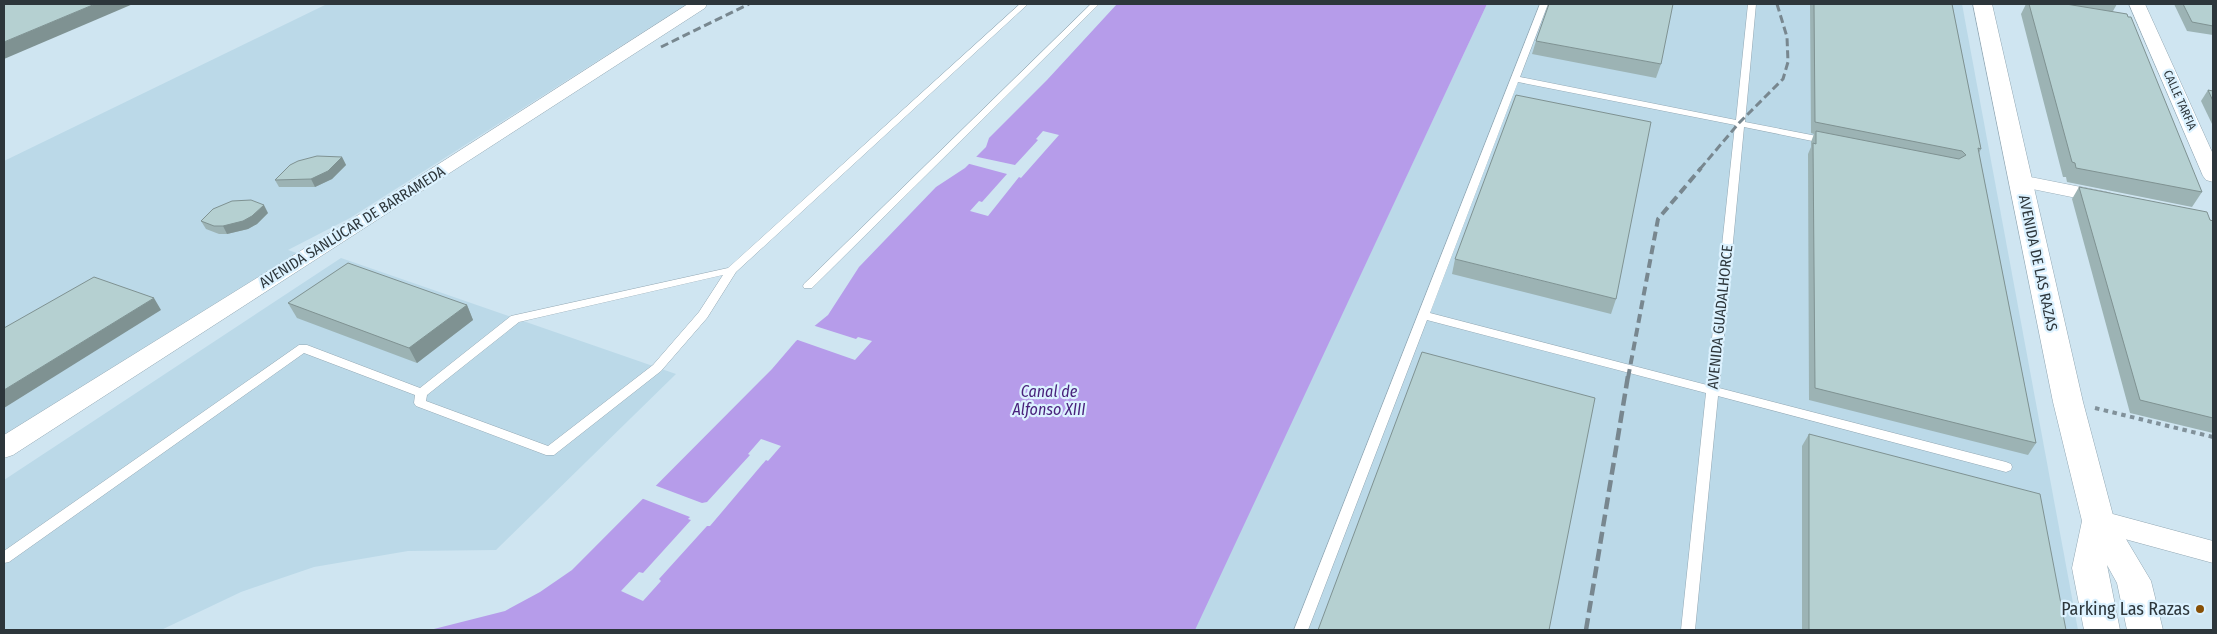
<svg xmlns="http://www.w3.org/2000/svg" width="2217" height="634" font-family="'Fira Sans Condensed',sans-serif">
<rect width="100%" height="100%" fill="#cfe5f1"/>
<g fill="#bbd9e8">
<path d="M327,4H687L350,218L288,250L297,253L4,440V161Z"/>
<path d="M1487,4H1962L2078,630H1194Z"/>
<path d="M341,258L676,374L496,550L408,551L314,567L241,592L161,630H4V480Z"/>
</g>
<path fill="#b69cea" d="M1117,4H1487L1195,630H430L505,611L540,592L572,570L772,369L796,341L828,315L859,267L936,187L965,168L986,147L989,138L1047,80Z"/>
<g fill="#cfe5f1">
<path d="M1043,131L1059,135L1021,178L1019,177L988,216L970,211L979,201L982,202L1007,174L966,163L973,156L1015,165L1038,140L1036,139Z"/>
<path d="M812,325L856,339L858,337L872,341L855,360L795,339Z"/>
<path d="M761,439L781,446L768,461L766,460L710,526H707L659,579L661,581L643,601L621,591L639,572L643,573L691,520L688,519L690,517L641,498L654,485L702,503L707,502L750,455L748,454Z"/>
</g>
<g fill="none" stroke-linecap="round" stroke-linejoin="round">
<g stroke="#93a8b4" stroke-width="1">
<g id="service">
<path d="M1020,4H1028L736,272L707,318L661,371L554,455H546L416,406L414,403L415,395L304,353L9,562L4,563V551L299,345H307L420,388L511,316L728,268ZM723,275L699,312L653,365L548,446L426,401L427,395L519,322Z"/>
<path d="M1091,4H1099L812,288H804L803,286L804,284Z"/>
<path d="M1540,4H1548L1520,77L1736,120L1748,4H1756L1745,122L1827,138L1832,141L1827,144L1744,127L1719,388L2006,462L2011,464L2012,467L2011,470L2006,472L1718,396L1695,630H1681L1706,393L1427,320L1308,630H1294ZM1518,82L1735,125L1707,385L1430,313Z"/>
</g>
</g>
<g stroke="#93a8b4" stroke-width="1">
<g id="minor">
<path d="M688,4H707L705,8L13,455L4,458V435L381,201Z"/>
<path d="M2129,4H2145L2213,154V182L2206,180L2203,176Z"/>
<path d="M2020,175L2106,192L2113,194L2117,198L2113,202L2106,204L2013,185L2010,181L2013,177Z"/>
<path d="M2098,510L2213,541V563L2088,529L2084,521L2088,513Z"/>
</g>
</g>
<g stroke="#93a8b4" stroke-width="1">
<path id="secondary" d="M1973,4H1992L2083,402L2114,519L2151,581L2163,630H2127L2117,583L2107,565L2120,630H2084L2072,568L2082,521L2053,402Z"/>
</g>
<path stroke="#81919a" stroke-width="4" stroke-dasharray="4.5 4.5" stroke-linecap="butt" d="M2095,408L2213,437"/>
<use href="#service" fill="#fff" fill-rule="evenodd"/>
<use href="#minor" fill="#fff" fill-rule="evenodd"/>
<use href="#secondary" fill="#fff" fill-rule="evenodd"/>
<g stroke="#78878f" stroke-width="3" stroke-dasharray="8 4" stroke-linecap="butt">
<path d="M661,47L749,4"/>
<path d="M1700,169L1739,123L1783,79L1788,62L1787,37L1777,4"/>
</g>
<path stroke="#78878f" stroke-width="4" stroke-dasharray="9 5" stroke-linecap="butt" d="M1628,378L1658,219L1701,168"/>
<path stroke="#78878f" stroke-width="4.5" stroke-dasharray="12 5.5" stroke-linecap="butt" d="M1586,630L1628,376"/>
</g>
<g fill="#9cb3b4">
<path d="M1810,4H1952L1981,149L1979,153L2036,443L2028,455L1809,400L1808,154L1811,147V142L1814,134L1811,133Z"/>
<path d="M2026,4H2117L2113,11L2202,192L2192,207L2067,182L2066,177H2063L2021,14Z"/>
<path d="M2174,4H2213V35L2187,31Z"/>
<path d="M1536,41L1661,64L1656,78L1532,54Z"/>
<path d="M2208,90L2213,91V126L2201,101Z"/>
<path d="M342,157L346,165L332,179L315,187H279L275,180Z"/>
<path d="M2079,187L2213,221V433L2130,413L2072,199Z"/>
<path d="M268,213L257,224L248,229L227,234H219L206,229L201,221Z"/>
<path d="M1455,259L1616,299L1611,314L1452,274Z"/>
<path d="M288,303L467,305L473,320L417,363L297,318Z"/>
<path d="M1809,434L2066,630H1802V446Z"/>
</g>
<g fill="#7f9292">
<path d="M95,4H133L4,59V42Z"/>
<path d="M342,157L346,165L332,179L315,187L311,179Z"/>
<path d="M264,205L268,213L257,224L248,229L227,234L223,226Z"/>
<path d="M154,298L161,310L4,408V390Z"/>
<path d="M467,305L473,320L417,363L409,348Z"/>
</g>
<g fill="#b5d0d1" stroke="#7f9292">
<path d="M4,4H95L4,42Z"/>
<path d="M1549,4H1673L1661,64L1536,41Z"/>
<path d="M1814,4H1952L1981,149L1978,148L2036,443L1815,388L1813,143L1816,144V131L1959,159L1966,155L1962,151L1815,122Z"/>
<path d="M2029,4H2066L2127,14L2128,17H2131L2202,192L2076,168L2075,163L2072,162Z"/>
<path d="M2183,4H2213V26L2192,22Z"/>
<path d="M2208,90L2213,91V101Z"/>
<path d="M1516,95L1651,122L1616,299L1455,259Z"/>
<path d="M317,156L342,157L328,171L311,179L275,180L290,165L298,161Z"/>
<path d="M2079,187L2207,212L2210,220L2213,221V418L2140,400Z"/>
<path d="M251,200L264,205L252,216L243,221L223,226H214L201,221L213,209L232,201Z"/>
<path d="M348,263L467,305L409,348L288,303Z"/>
<path d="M94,277L154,298L4,390V328Z"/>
<path d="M1422,352L1595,398L1549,630H1318Z"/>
<path d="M1809,434L2040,494L2066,630H1809Z"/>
</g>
<circle fill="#884f04" stroke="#dcf2ff" stroke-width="2" cx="2200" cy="609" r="5"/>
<g text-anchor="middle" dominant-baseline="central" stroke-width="4.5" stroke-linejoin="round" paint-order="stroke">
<g font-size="12" fill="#2d363b" stroke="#dcf2ff">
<text transform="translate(2180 100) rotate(66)">CALLE TARFIA</text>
</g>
<g font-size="15" fill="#2d363b" stroke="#dcf2ff">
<text transform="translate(352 227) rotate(-32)">AVENIDA SANLÚCAR DE BARRAMEDA</text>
<text transform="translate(2038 263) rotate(78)">AVENIDA DE LAS RAZAS</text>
<text transform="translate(1720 317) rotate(-84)">AVENIDA GUADALHORCE</text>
</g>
<g font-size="16" font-style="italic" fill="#49227c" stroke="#dcf2ff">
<text x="1049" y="391">Canal de<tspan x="1049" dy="18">Alfonso XIII</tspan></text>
</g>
<g font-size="18" fill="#2d363b" stroke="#dcf2ff" text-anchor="end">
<text x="2190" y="609">Parking Las Razas</text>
</g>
</g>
<rect width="2217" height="634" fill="none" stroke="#2d363b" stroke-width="10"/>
</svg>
